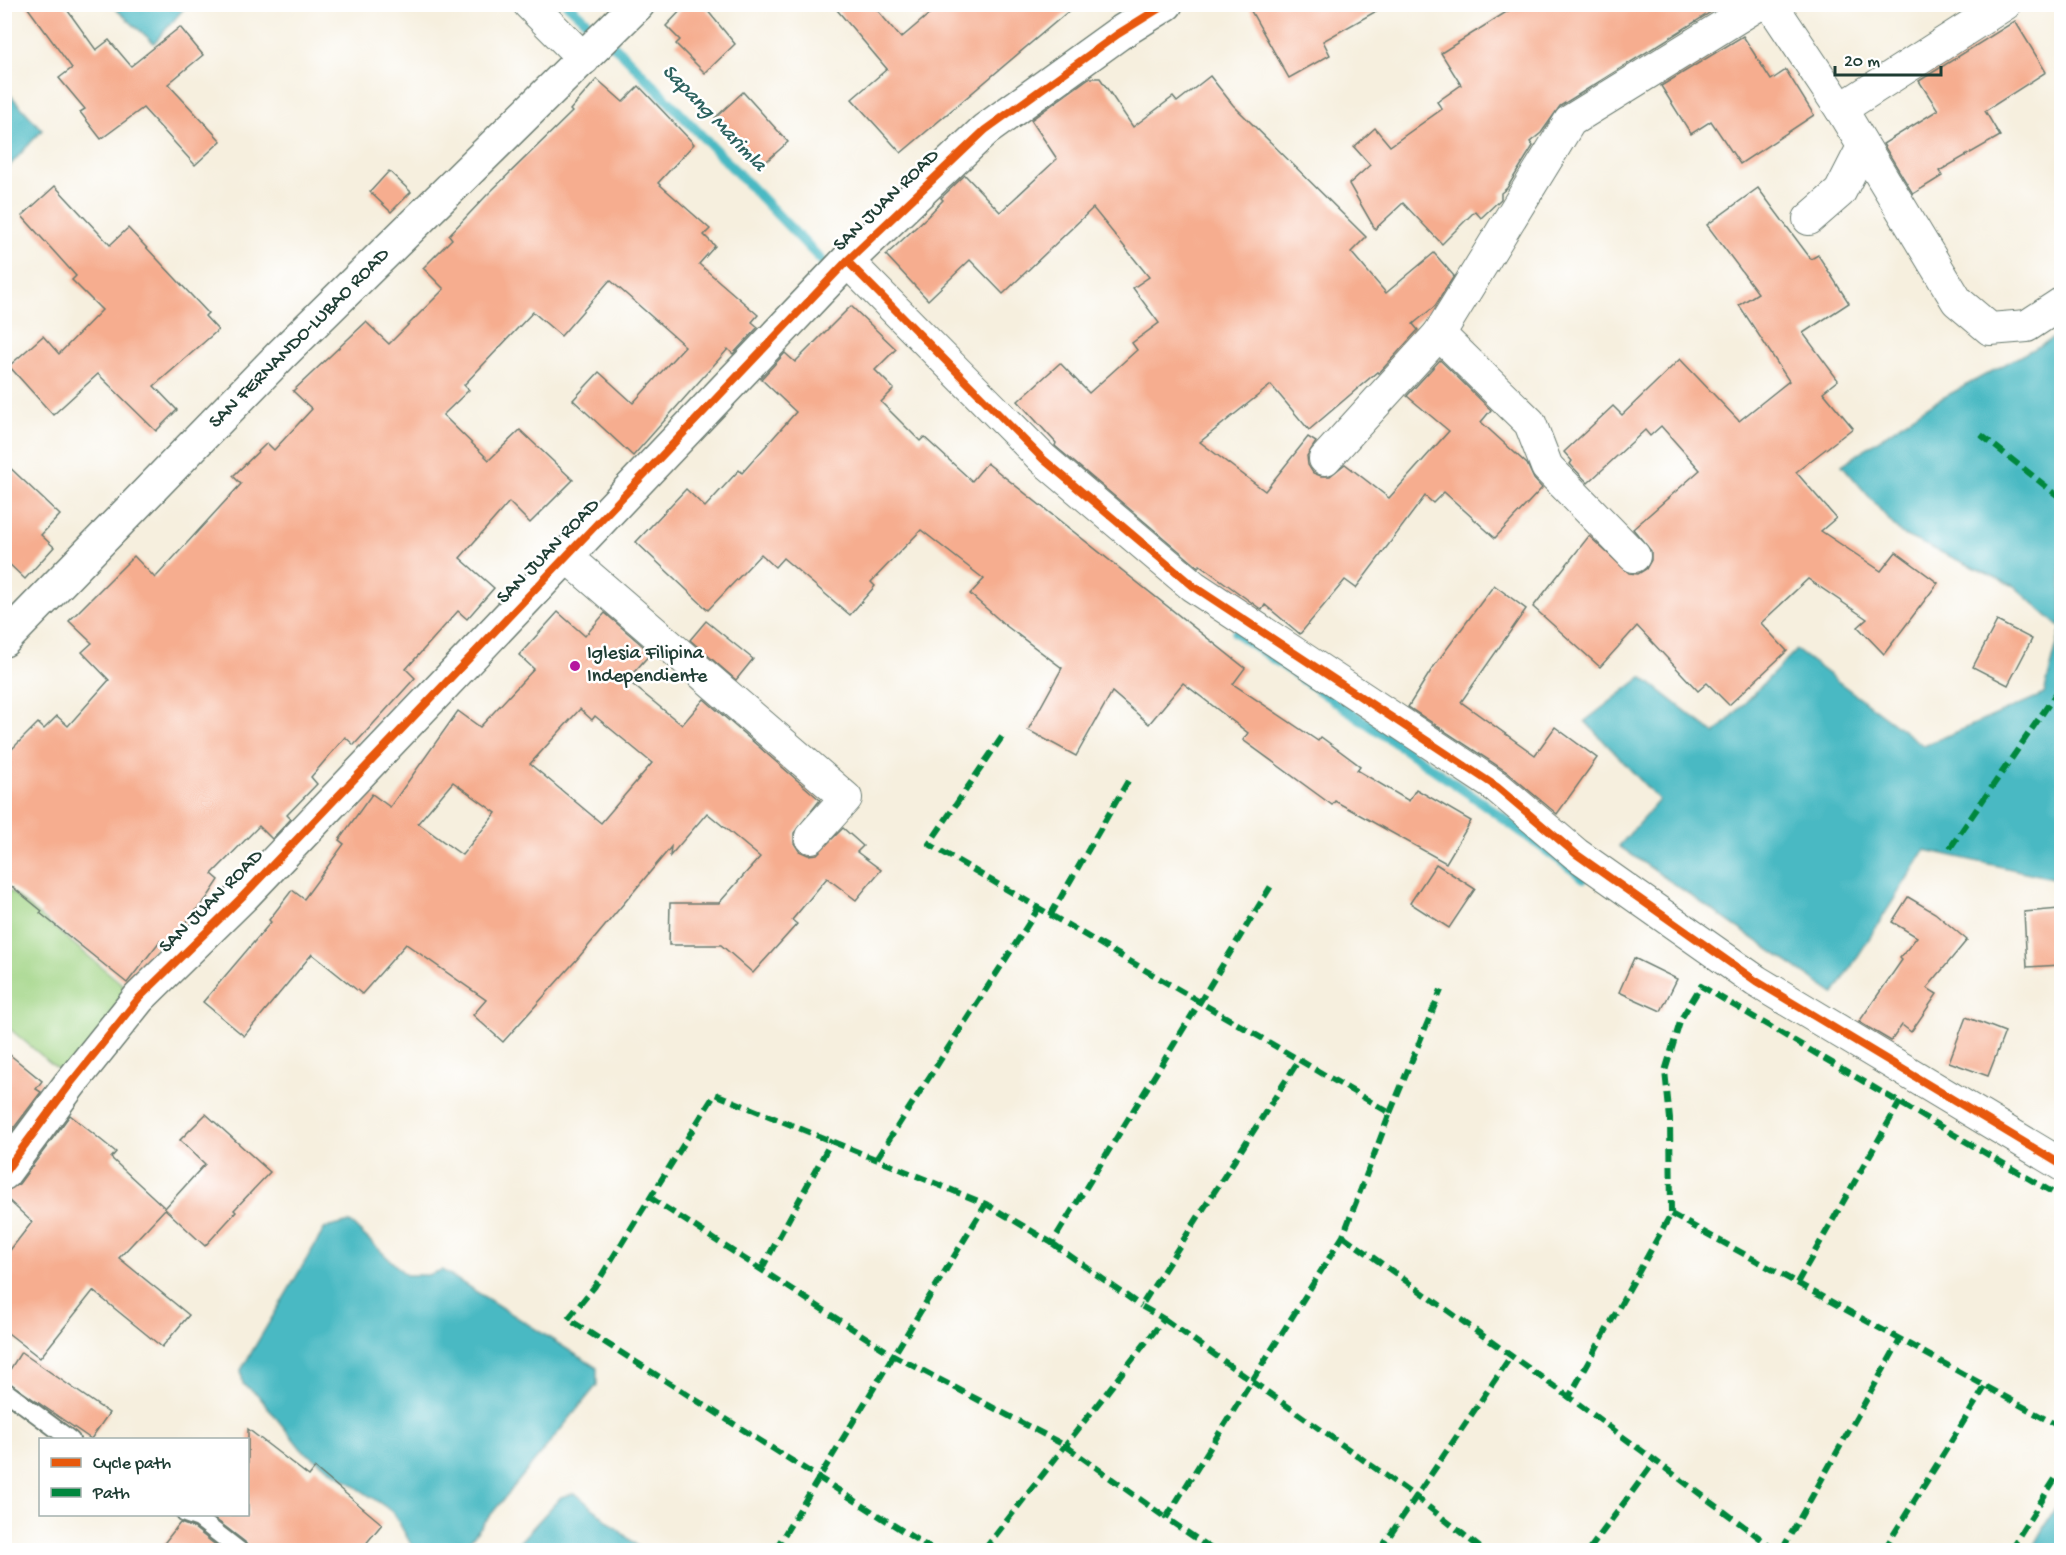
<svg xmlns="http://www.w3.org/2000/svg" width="2066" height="1555" font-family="'Gochi Hand',sans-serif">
<rect width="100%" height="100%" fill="#fff"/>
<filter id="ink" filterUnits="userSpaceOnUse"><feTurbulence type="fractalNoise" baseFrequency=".0167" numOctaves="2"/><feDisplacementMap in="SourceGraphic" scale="12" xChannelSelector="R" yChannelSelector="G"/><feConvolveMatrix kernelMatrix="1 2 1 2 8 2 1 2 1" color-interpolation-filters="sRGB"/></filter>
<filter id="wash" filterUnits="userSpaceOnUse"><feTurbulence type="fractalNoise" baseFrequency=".008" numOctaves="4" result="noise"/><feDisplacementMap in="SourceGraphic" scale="24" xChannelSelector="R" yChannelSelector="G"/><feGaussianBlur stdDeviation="1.35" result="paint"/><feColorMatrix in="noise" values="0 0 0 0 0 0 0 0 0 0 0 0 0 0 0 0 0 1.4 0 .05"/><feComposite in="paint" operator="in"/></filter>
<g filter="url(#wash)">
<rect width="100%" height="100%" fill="#f6efde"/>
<path fill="#a0d484" stroke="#60885c" stroke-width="1.5" d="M4,886L133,993L65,1075L5,1025Z"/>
<g fill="#4ab9c3" stroke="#347b7c" stroke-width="1.5">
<path d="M111,5H187L154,43Z"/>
<path d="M4,88L42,130L5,171H4Z"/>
<path d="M2061,334V628L2014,586L1901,534L1842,465L1926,407Z"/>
<path d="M2061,629V880L1925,850L1834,994L1619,846L1659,800L1585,721L1642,677L1715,734L1796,650L1924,746L2044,694Z"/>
<path d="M350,1222L406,1275H428L442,1270L597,1368V1385L462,1550L413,1548L393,1512L302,1450L257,1394L243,1384L241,1370L325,1228Z"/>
<path d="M575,1493L642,1550H512L561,1497Z"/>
<path d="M2061,1498V1550H2032Z"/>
</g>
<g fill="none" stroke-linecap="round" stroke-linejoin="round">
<g stroke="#4ab9c3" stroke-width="10">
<path d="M567,4L624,55L827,266"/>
<path d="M1236,633L1481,802L1584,878"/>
</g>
</g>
<g id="blocks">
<g fill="#f6ad8f" fill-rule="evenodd">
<path d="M25,4H63L96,50L109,40L131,66L180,27L203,55L168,84L221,141L195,165L143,108L101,139L80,112L85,109L59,78L72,68Z"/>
<path d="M687,4H702L735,44L705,73L676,44L680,40L666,26Z"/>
<path d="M832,4H872L901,38L941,4H1077L901,153L852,99L887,69Z"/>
<path d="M1247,4H1389L1323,41L1330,55L1289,78Z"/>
<path d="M1519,4H1718L1719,7L1560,106L1541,133L1530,142L1533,146L1507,188L1501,193V199L1481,218L1475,211L1442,244L1403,203L1375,229L1349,184L1370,165L1354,147L1375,128L1390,146L1442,109L1437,102L1461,85L1441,53Z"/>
<path d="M2015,21L2046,72L1985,111L2000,136L1939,171L1942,176L1913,194L1883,144L1938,110L1919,81Z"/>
<path d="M1743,36L1771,80L1786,70L1814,115L1740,164L1711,121L1691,134L1661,86Z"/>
<path d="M1210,76L1233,105L1366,237L1351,252L1386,293L1434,253L1454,276L1435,306L1413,324L1418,330L1379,373L1377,372L1309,430L1271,385L1200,442L1265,491L1308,437L1316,442L1307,456L1308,465L1313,473L1321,476H1330L1345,464L1389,498L1449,431L1407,396L1440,360L1491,410L1481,422L1527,464L1534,479L1542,488L1495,538L1444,492L1433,503L1425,496L1356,588L1345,580L1300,634L1265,605L1262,610L1200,565L1198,567L1055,446L1056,443L1018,401L1060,363L1089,393L1137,350L1132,343L1159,323L1133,288L1149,277L1093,208L1003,294L970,260L928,300L886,255L928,216L943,200L941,198L965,175L1000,212L1057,159L1031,120L1089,78H1100L1133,127L1173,97L1177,102Z"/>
<path d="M597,79L623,102L639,86L694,144L658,183L710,229L704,235L715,246L699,264L758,315L752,322L758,327L733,354L728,349L633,456L573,400L599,372L633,403L685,346L610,280L561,336L533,312L464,385L469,390L443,415L489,460L520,430L573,480L530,523L509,502L460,558L494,588L467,619L458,611L406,669L415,678L354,745L345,737L311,777L317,784L287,815L291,819L272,839L259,826L212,874L219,880L207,898L165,946L160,941L127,983L40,913L42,911L4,880V757L38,723L44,729L57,716L68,726L109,680L82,652L92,643L69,621L134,556L155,578L241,484L233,476L267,443L274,450L312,409L293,391L366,322L389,344L444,289L423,268L452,239L449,235L487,195L572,112L570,110Z"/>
<path d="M743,92L788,142L759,168L715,118Z"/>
<path d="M389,171L411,192L391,212L370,192Z"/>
<path d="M55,186L110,245L128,228L208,313L205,316L218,330L154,386L177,410L156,431L98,374L53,415L9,366L43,336L59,354L102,310L72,280L76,276L22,216Z"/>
<path d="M1758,188L1811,259L1818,255L1849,303L1803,333L1838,380L1823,392L1853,428L1796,472L1836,518L1821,531L1881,571L1896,552L1938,583L1884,654L1858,627L1867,619L1808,579L1761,623L1787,651L1729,705L1707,683L1698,691L1637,626L1600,667L1533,607L1589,536L1629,573L1638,574L1646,569L1651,560V551L1633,529L1700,470L1661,426L1650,436L1645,430L1588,483L1570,464L1572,461L1564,452L1613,406L1622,415L1680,359L1739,421L1789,381L1739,305L1758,293L1707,225Z"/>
<path d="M851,306L896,349L875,370L894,389L881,402L920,441L924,437L972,481L987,463L1245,668L1233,684L1318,741L1321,737L1360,766L1357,770L1409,801L1416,789L1471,821L1446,863L1335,801L1332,805L1243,740L1248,733L1183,683L1149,724L1112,692L1076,756L1028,730L1062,668L1005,625L970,594L984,579L921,530L871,582L875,586L850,615L783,558L775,567L761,554L708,610L636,542L686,489L705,507L739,470L742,473L796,412L761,379L785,353L795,362Z"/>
<path d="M4,462L60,515L41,535L54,547L25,579L4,559Z"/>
<path d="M1494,585L1526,609L1461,702L1535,755L1555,727L1597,758L1557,814L1507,772L1408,707L1432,669Z"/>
<path d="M558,612L585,636L605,613L651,653L627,680L682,725L704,699L820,800L794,833V843L799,851L808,855L817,854L843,828L863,846L857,852L881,870L856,900L827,878L792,920L797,924L753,973L721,945H669L670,903H719L760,857L707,813L670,856L671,847L579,957L503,1042L473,1015L486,1000L406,944L362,994L312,954L244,1036L203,1002L271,922L269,920L292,890L304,899L344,844L339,840L372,794L390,807L458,711L480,727L534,669L519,655ZM580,709L592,720L595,716L652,763L601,823L530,764ZM453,782L496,813L462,855L418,823Z"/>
<path d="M706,621L753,659L736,680L690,640Z"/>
<path d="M1997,621L2032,639L2008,685L1973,667Z"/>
<path d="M1436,864L1475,889L1449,928L1410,903Z"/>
<path d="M1908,897L1935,913L1967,940L1927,988L1937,994L1911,1032L1902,1025L1891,1041L1859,1022L1902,960L1900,958L1917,937L1892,922Z"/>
<path d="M2059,909L2061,965L2027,967L2024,912Z"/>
<path d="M1634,958L1677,979L1661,1011L1619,992Z"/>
<path d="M1966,1017L2005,1032L1988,1076L1949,1062Z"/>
<path d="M4,1050L42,1081L36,1089L41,1092L4,1141Z"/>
<path d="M206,1114L270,1172L234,1210L236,1212L205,1246L165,1209L119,1258L189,1315L162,1347L93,1291L40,1358L4,1330V1258L32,1222L4,1196V1191L19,1184L70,1115L116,1152L111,1158L165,1208L205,1164L180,1140Z"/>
<path d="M21,1352L109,1413L91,1439L4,1379Z"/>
<path d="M248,1429L309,1476L315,1468L382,1524L360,1551H249L245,1542L210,1515H248Z"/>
<path d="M180,1523L194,1528L223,1551H158Z"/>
</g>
</g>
</g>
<g filter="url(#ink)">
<use href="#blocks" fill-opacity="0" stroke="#6a7b70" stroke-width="1.5"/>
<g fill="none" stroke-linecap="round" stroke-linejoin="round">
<g stroke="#6a7b70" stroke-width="20">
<g id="lane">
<path d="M4,1390L71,1440"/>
<path d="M185,1514L199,1519L239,1550"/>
</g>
</g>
<g stroke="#6a7b70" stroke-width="34">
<g id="street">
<path d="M529,4L584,59"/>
<path d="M1771,4L1841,109L1957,301L1990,329L2027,326L2062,303"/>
<path d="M1841,109L2005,4"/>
<path d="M1809,219L1840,192L1863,147"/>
<path d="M847,261L1043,459L1193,586L1497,787L1576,854L1756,981L2062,1165"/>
<path d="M1439,334L1530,423L1547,467L1634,556"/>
<path d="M1325,459L1439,334L1570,121L1759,4"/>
<path d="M567,557L846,798L811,837"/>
</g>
</g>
<g stroke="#6a7b70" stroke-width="36">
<g id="secondary">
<path d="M4,640L281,355L638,4"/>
<path d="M4,1173L70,1084L139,998L243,896L847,261L985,130L1118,34L1166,4"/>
</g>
</g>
<use href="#lane" stroke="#fff" stroke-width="16"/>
<use href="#street" stroke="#fff" stroke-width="32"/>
<use href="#secondary" stroke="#fff" stroke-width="33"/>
<g stroke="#00873e" stroke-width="6" stroke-dasharray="12 6" stroke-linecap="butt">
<path d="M1981,435L2062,499"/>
<path d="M1002,737L929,844L1390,1113L1343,1236L1166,1518L1213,1550"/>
<path d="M1950,848L2062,685"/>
<path d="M1050,916L1128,781"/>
<path d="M1390,1113L1441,990"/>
<path d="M877,1158L1038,909"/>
<path d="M649,1197L893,1355L1066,1446L1166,1518"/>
<path d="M1671,1214L2062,1428"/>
<path d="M1343,1236L1569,1397"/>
<path d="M1052,1243L1141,1306"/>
<path d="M761,1270L832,1140"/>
<path d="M1797,1283L1900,1102"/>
<path d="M1164,1319L1416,1497L1483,1550"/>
<path d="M775,1550L986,1204"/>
<path d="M933,1550L568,1319L595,1286L715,1094L986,1204L1052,1243L1271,886"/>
<path d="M984,1550L1164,1319L1141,1306L1299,1060"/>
<path d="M1380,1550L1511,1356"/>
<path d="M1589,1550L1655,1461"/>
<path d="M1776,1550L1569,1397L1671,1214L1670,1119L1665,1071L1681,1019L1701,986L2062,1198"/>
<path d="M1782,1550L1900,1340"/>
<path d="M1884,1550L1985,1387"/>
<path d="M2010,1550L2062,1468"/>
</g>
<g stroke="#fff" stroke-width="11">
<g id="cycleway">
<path d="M847,261L1043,459L1193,586L1497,787L1576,854L1756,981L2062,1165"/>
<path d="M4,1173L70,1084L139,998L243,896L847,261L985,130L1118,34L1166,4"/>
</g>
</g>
<use href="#cycleway" stroke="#e8590c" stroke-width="8"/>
</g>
</g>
<circle fill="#b5179e" stroke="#fff" stroke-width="2" cx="575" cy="666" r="6"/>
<g text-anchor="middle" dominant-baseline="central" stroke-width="5" stroke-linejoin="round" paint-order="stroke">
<g font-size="20" fill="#1f3d34" stroke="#fff">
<text transform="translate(887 201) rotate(-44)">SAN JUAN ROAD</text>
<text transform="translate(300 339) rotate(-45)">SAN FERNANDO-LUBAO ROAD</text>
<text transform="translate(549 552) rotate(-46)">SAN JUAN ROAD</text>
<text transform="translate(212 902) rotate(-45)">SAN JUAN ROAD</text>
</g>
<g font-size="20" fill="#1f3d34" stroke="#fff" text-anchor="start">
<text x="587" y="654">Iglesia Filipina<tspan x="587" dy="23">Independiente</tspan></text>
</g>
<g font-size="21" font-style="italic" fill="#2c625f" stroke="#fff">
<text transform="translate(713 119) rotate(46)">Sapang Marimla</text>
</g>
</g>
<rect width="2066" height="1555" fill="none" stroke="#fff" stroke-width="24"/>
<rect x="39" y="1438" width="210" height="78" fill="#ffffff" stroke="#a5b1ae" stroke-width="1.5"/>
<rect x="51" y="1458" width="30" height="9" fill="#e8590c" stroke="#a5b1ae" stroke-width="1.5"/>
<text x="93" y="1468" font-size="18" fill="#1f3d34">Cycle path</text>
<rect x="51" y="1488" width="30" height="9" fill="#00873e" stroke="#a5b1ae" stroke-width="1.5"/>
<text x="93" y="1498" font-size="18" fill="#1f3d34">Path</text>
<path d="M1835 66v9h106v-9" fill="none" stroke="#1f3d34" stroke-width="3"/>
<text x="1844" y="66" font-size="18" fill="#1f3d34" stroke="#ffffff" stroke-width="4.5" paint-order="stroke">20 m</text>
</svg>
